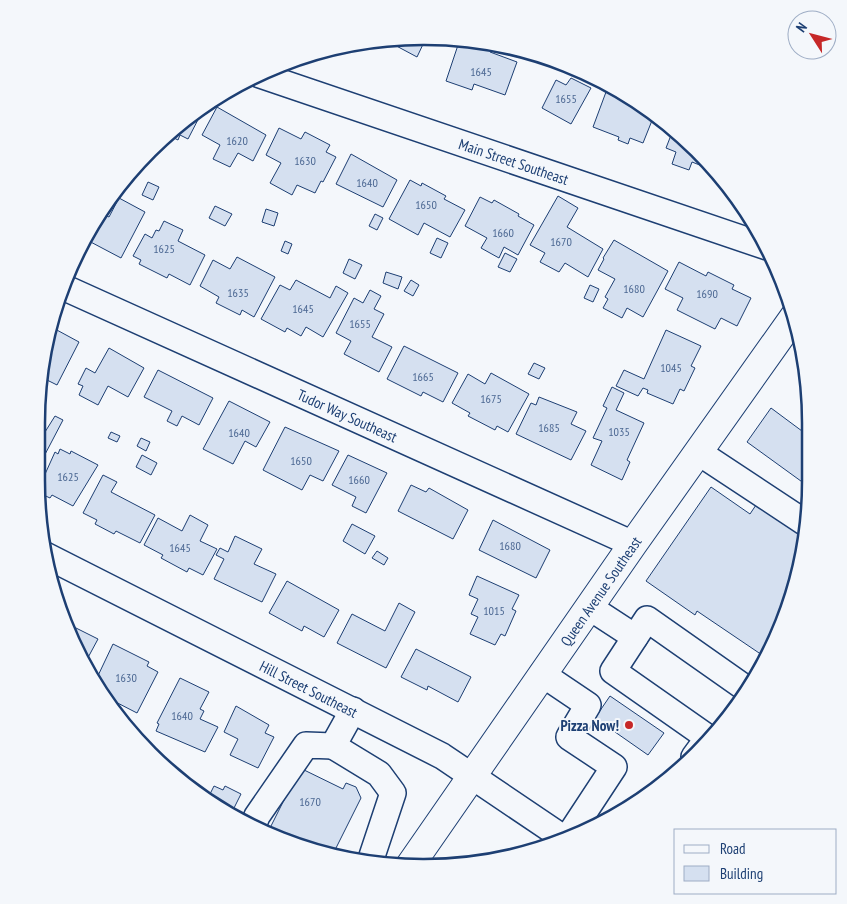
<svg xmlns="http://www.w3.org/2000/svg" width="847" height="904" font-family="'PT Sans Narrow',sans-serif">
<rect width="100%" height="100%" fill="#f4f7fb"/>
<g fill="#d5e0f0" stroke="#1d3f73">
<path d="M440,37H449L454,38L451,43Z"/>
<path d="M426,38L417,57L389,42L391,39Z"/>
<path d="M470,41L491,49L490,52L517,62L505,95L474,84L472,90L446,81L459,42L468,45Z"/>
<path d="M571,78L591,88L571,124L542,108L556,80L566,85Z"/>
<path d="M606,92L619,97L621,92L655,113L643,143L630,138L628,144L618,140L619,137L593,127Z"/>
<path d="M217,107L266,135L253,161L238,153L230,167L213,159L220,145L202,135Z"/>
<path d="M201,109L203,110L188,139L180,135L178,140L166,134Z"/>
<path d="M279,128L301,139L305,132L330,145L326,152L336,157L323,182L321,181L315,193L297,185L292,195L270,183L281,163L266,155Z"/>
<path d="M673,130L714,168L715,171L692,162L689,170L672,164L676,152L666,148Z"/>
<path d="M351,154L397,180L383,207L336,184Z"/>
<path d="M410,180L421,186L422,183L446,196L444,199L465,210L450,237L424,223L418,235L389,219Z"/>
<path d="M148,182L159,187L153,200L142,195Z"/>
<path d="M558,196L578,208L567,227L603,249L588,277L565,263L559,272L540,262L545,253L530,245Z"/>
<path d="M480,197L492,203L494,200L519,214L518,216L534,225L518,255L504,247L499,258L481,248L487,238L465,226Z"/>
<path d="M119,198L145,212L121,258L85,239L101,213L109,217Z"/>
<path d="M215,206L232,214L225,226L209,218Z"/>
<path d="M266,209L278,213L274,226L262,222Z"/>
<path d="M375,214L383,218L377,230L369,226Z"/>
<path d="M164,221L183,230L178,241L205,255L190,285L169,274L167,278L139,264L141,260L133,256L145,234L152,238L156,230L159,231Z"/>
<path d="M437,238L448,243L441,258L430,253Z"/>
<path d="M614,240L668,271L643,317L627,308L622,318L603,308L608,299L605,297L615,279L598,270L604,259L603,258Z"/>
<path d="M285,241L292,244L288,254L281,251Z"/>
<path d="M505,253L517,259L510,272L498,267Z"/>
<path d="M237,257L275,277L254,317L242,310L240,315L216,303L219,297L200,286L213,260L230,269Z"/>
<path d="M349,259L362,265L355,279L343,273Z"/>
<path d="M679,262L706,276L708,272L734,285L732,289L751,298L737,326L721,318L715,329L677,310L683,298L665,289Z"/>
<path d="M386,272L402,277L398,289L383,283Z"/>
<path d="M296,280L330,298L336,286L348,293L323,337L306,327L301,336L287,328L285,332L261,319L280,285L290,290Z"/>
<path d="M411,280L419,285L413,296L404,291Z"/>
<path d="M590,285L599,289L593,302L584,298Z"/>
<path d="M370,290L381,296L374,309L384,314L372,337L392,347L379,372L344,354L351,341L336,333L354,298L363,303Z"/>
<path d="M50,323L56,326L55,329L79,342L57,385L45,379Z"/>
<path d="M666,330L701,346L691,366L695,368L684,391L680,389L673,404L647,393L648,390L643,388L638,396L616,386L624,370L644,379Z"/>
<path d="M404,346L458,373L443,402L423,392L421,396L387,379Z"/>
<path d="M109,348L144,368L128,397L108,386L98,405L79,395L83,386L78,384L86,368L95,373Z"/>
<path d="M534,363L545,368L539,379L528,374Z"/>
<path d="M158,370L213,398L199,425L182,416L177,426L167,421L172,411L144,397Z"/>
<path d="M491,373L529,394L508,432L497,426L495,430L468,416L470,413L452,403L468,374L485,384Z"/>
<path d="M612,387L624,393L616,410L644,423L627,460L630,462L622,480L591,465L602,441L593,438L607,408L603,406Z"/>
<path d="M539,397L577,412L571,424L586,431L571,460L516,434L531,403L536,405Z"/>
<path d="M229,401L270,422L256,447L245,441L233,464L203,449Z"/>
<path d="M771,408L806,434L805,484L747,442Z"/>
<path d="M55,416L63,420L41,462L38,460L40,440Z"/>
<path d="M285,427L339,451L323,481L310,475L302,490L263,470Z"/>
<path d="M111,432L120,436L117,442L108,438Z"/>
<path d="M141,438L150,442L146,451L137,446Z"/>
<path d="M60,449L70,454L71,451L98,465L73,506L52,495L50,498L37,492L55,452L58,454Z"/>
<path d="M142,455L157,463L151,475L136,467Z"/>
<path d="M348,455L387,473L366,513L352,506L356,497L332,485Z"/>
<path d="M103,475L117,482L111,492L155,515L140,543L116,531L114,534L95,524L97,520L83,513Z"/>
<path d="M411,485L426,492L429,488L468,510L453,539L398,511Z"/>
<path d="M711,487L750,514L762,496L804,525L803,556L781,628L763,663L761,662L765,657L697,611L695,615L646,581Z"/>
<path d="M190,515L208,525L200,541L217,549L203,575L189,568L187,572L161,558L163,555L144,545L158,518L182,531Z"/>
<path d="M493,520L550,550L536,578L479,550Z"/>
<path d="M352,524L375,536L365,554L343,541Z"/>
<path d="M235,536L262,549L254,564L276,574L262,602L214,579L224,559L216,555L220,548L228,552Z"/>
<path d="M377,551L388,558L384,565L372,558Z"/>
<path d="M477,576L519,595L512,609L516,611L505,636L501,634L495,645L470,634L478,617L471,614L478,599L469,595Z"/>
<path d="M287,581L339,610L324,637L304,626L302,631L269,613Z"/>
<path d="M399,603L415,612L386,668L337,643L352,614L385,631Z"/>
<path d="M68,624L98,639L84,665L76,652Z"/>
<path d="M113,644L149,662L147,666L158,672L137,713L104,696L95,682Z"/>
<path d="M416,649L471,677L458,702L428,686L427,690L401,677Z"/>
<path d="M180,678L209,692L200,709L204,711L200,719L218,727L205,752L156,731L159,724L157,723Z"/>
<path d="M610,696L664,733L648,755L595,718Z"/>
<path d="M236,706L269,725L265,733L274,737L258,768L230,755L238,739L224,732Z"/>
<path d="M300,768L343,789L346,783L356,787L361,798L332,856L323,854L268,832Z"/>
<path d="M214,786L223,790L225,786L241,794L230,816L217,807L220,801L209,796Z"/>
</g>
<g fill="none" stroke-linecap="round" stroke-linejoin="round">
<g stroke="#1d3f73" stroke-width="28">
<g id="minor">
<path id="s1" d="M260,75L767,247"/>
<path id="s2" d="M63,287L633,544"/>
<path d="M698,452L804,522"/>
<path id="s3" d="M43,554L442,756L565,839"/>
<path d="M589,607L635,637"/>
<path d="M542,674L588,705L569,737L614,767L568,837"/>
<path d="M710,739L613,671L647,619L748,690"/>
<path d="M333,746L379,774L393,793L370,862"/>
<path d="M694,757L708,738"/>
<path d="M253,826L257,816L306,745L333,746L353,710"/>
</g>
</g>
<g stroke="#1d3f73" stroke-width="30">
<g id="major">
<path id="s4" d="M409,867L633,544L794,317"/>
</g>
</g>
<use href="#minor" stroke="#f4f7fb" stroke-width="25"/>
<use href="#major" stroke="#f4f7fb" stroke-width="28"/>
</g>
<circle fill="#c62828" stroke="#f4f7fb" stroke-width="2" cx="629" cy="725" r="5"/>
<g text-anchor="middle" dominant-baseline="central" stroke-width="4" stroke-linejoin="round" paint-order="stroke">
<g font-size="12" fill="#4b6792">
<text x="481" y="71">1645</text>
<text x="566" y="98">1655</text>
<text x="237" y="140">1620</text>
<text x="305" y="160">1630</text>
<text x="367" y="182">1640</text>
<text x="426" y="204">1650</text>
<text x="503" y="232">1660</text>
<text x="561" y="241">1670</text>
<text x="164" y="248">1625</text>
<text x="634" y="288">1680</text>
<text x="238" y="292">1635</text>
<text x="707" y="293">1690</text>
<text x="303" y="308">1645</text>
<text x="360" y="323">1655</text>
<text x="671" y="367">1045</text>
<text x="423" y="376">1665</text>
<text x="491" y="398">1675</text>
<text x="549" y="427">1685</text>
<text x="619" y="431">1035</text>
<text x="239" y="432">1640</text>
<text x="301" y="460">1650</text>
<text x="68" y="476">1625</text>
<text x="359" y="479">1660</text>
<text x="510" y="545">1680</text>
<text x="180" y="547">1645</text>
<text x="494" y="610">1015</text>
<text x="126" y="677">1630</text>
<text x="182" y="715">1640</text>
<text x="310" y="801">1670</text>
</g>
<g font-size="15" fill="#1d3f73" stroke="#f4f7fb">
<text stroke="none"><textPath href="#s1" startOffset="268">Main Street Southeast</textPath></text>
<text stroke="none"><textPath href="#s2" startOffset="312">Tudor Way Southeast</textPath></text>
<text stroke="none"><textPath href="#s4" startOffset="336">Queen Avenue Southeast</textPath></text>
<text stroke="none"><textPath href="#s3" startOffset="298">Hill Street Southeast</textPath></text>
</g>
<g font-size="15" font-weight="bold" fill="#1d3f73" stroke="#f4f7fb" text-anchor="end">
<text x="619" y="725">Pizza Now!</text>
</g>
</g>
<path d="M0 0H847V904H0ZM423 45H424A378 378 0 0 1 802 423V481A378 378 0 0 1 424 859H423A378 378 0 0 1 45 481V423A378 378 0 0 1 423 45Z" fill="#f4f7fb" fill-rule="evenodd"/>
<path fill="none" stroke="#1d3f73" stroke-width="2.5" d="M423 45H424A378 378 0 0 1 802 423V481A378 378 0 0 1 424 859H423A378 378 0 0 1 45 481V423A378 378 0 0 1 423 45Z"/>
<rect x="674" y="829" width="162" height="65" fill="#f4f7fb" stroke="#9eadc5"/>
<rect x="684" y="845" width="25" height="8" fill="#f4f7fb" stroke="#9eadc5"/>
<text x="720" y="854" font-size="15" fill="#1d3f73">Road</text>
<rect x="684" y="866" width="25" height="15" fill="#d5e0f0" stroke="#9eadc5"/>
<text x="720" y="879" font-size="15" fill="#1d3f73">Building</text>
<g transform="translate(812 35) rotate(306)"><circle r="24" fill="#f4f7fb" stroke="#9eadc5"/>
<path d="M0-4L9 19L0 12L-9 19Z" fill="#c62828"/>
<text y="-8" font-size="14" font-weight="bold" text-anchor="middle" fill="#1d3f73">N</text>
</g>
</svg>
